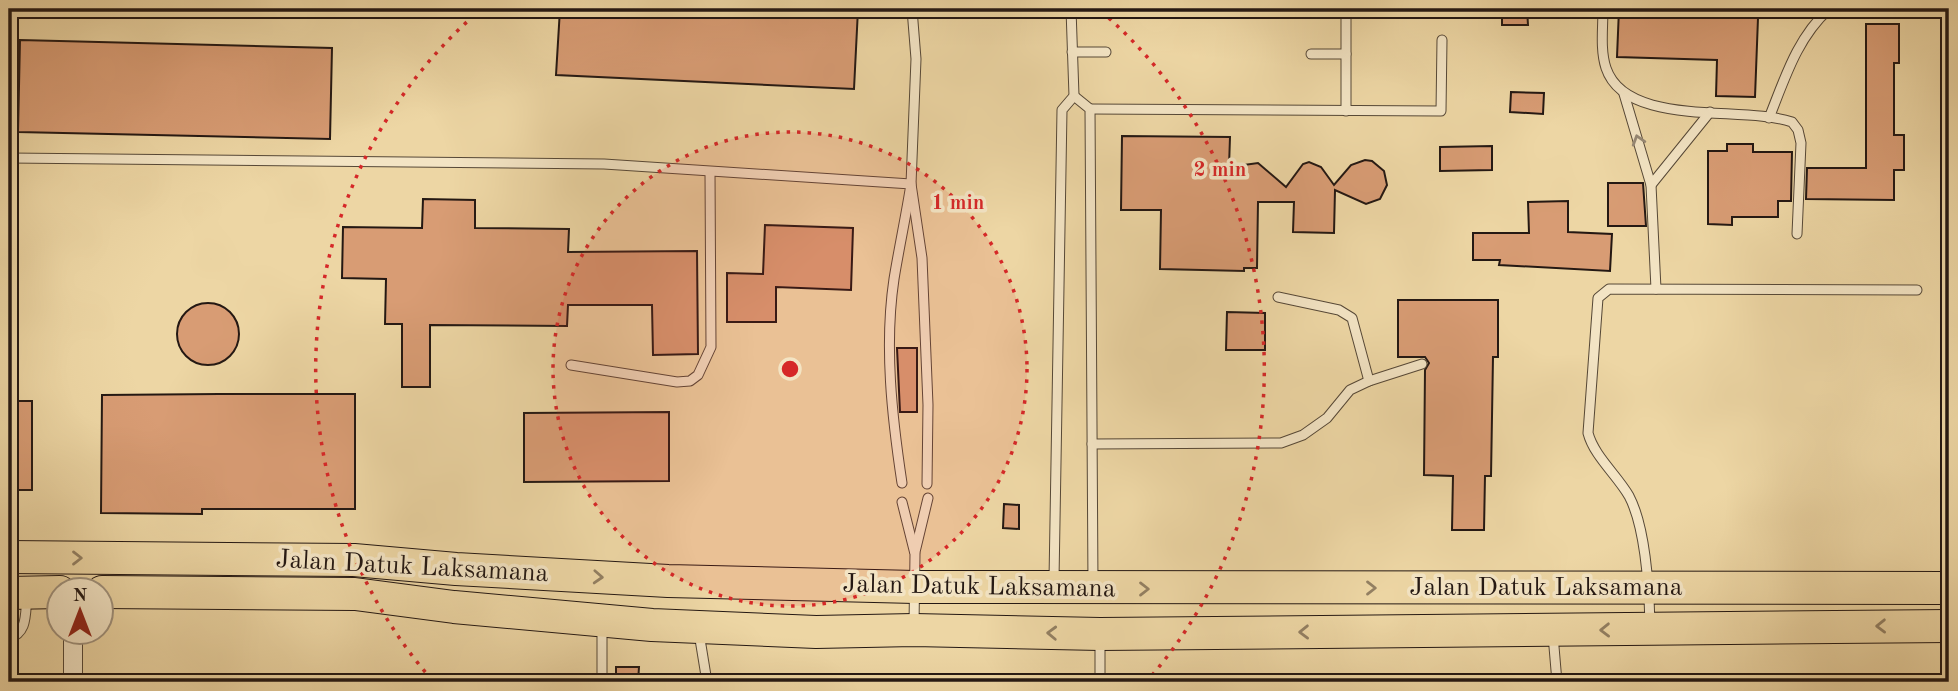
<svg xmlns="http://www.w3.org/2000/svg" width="1958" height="691" font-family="'Old Standard TT',serif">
<rect width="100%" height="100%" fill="#edd6a4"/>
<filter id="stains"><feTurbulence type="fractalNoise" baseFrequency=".00286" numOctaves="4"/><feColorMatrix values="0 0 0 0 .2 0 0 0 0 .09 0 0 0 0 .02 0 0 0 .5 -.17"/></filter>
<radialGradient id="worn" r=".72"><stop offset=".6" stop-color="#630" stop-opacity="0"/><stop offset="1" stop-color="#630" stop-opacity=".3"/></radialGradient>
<g fill="#d89c74" stroke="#241813" stroke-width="2">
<path d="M560,9H858L854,89L556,75Z"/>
<path d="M1502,9H1527L1528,25H1502Z"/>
<path d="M1619,9H1695V16L1758,18L1755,97L1716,96L1717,60L1617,57Z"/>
<path d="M1866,24H1899V63H1894V135H1904V170H1894V200L1806,199L1807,168H1866Z"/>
<path d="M20,40L332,48L330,139L18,132Z"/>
<path d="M1511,92L1544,93L1543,114L1510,112Z"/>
<path d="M1122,136L1230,137L1229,167L1258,163L1286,187L1303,164L1309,162L1321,167L1334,185L1351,165L1365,160L1372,161L1384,171L1387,185L1380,199L1366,204L1335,190L1334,233L1293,232L1294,202H1258L1257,268H1244V271L1160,269L1161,210H1121Z"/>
<path d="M1727,144H1753V152H1792L1791,201H1778V217H1732V225L1708,224V151H1727Z"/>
<path d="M1492,146V170L1440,171V147Z"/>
<path d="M1608,183H1643L1646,226H1608Z"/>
<path d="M423,199L475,200V228L569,229L568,252L697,251L698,354L653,355L652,305H568L567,326L430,325V387H402V324H385L386,279L342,278L343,227L422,228Z"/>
<path d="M1568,201V232L1612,234L1610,271L1499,265L1500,260H1473V233H1529L1528,202Z"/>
<path d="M765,225L853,228L851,290L776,287V322H727V273L763,274Z"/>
<path d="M1398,300H1498V357H1493L1491,476H1485L1484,530H1452L1453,476L1424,475L1425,370L1429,363L1425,357H1398Z"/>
<circle cx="208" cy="334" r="31"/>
<path d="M1227,312L1265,313V350H1226Z"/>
<path d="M897,348H917V412H900Z"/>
<path d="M219,394H355V509H202V514L101,513L102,395Z"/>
<rect x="9" y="401" width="23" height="89"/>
<path d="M669,412V481L524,482V413Z"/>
<path d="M1004,504L1019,505V529L1003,528Z"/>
<path d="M616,667H639L638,682H616Z"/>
</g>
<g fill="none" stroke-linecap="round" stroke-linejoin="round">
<g stroke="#564837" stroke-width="11">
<g id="lane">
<path d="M912,9L916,59L911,184L922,258L928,405L927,484"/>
<path d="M1603,9C1603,27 1600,50 1606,68C1626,128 1742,105 1792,122L1798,130L1801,143L1797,234"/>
<path d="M9,10L224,12H310L325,9"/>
<path d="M1072,52H1106"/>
<path d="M1311,54H1346"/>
<path d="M1624,94L1651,185L1656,289"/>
<path d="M1074,96L1090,109L1093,584"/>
<path d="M1090,109L1441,111L1442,40"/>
<path d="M1346,111V9"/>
<path d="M1769,118C1785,78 1797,38 1829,9"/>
<path d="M9,158L604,164L911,184C906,216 899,248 894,279C884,346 892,417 902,483"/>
<path d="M1651,185L1710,112"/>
<path d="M1278,297L1339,310L1352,318L1369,381"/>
<path d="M571,365L677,382L690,381L698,375L711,347L710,172"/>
<path d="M1092,444L1281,443L1303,435L1327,418L1350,390L1369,381L1422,364"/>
<path d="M902,502L915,554L914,625"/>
<path d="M915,552L928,498"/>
<path d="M1054,580L1062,110L1074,96L1071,9"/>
<path d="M1650,624C1649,588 1646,528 1629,496C1617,475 1594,456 1588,433L1598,298L1609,289L1917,290"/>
<path d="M602,625V682"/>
<path d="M699,633L707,682"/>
<path d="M1553,635L1557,682"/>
<path d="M9,638C28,633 25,613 27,597"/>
<path d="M1100,639V682"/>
<path d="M1398,679V682"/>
</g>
</g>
<g stroke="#564837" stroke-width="20">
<path id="street" d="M73,682V632"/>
</g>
<g stroke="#241813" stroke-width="34">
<g id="highway">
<path d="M9,557L354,560L456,569L668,581L915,587L1949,588"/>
<path d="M102,592L355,594L454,607L652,625L816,632L914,630L1100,634L1949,626"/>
<path d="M9,593L60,592"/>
</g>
</g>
<use href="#lane" stroke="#f3e4c4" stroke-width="9"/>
<use href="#street" stroke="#f3e4c4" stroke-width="18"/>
<use href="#highway" stroke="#edd6a4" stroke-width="32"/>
</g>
<defs><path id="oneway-chevron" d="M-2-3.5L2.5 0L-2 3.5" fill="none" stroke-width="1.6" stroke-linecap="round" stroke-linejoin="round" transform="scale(1.75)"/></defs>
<use stroke="#968874" href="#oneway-chevron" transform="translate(1638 140) rotate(-107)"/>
<g stroke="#938063">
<use href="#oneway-chevron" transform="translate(77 558)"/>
<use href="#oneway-chevron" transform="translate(598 577) rotate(3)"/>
<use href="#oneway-chevron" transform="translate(1371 588)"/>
<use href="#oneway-chevron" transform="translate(1144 589)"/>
<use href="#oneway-chevron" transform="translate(1881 626) rotate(179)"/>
<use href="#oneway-chevron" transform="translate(1605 630) rotate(179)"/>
<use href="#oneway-chevron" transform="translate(1304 632) rotate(179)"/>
<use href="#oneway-chevron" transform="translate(1052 633) rotate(-178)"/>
</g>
<circle cx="790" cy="369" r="237" fill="#d62828" fill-opacity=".12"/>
<g fill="none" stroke="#d62828" stroke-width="3.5" stroke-dasharray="3.5 7">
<circle cx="790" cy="369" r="237"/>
<path d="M432 680A474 474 0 0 1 479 11M1101 11A474 474 0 0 1 1148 680"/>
</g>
<g text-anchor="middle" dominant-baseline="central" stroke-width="7" stroke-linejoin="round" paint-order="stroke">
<g font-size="26" fill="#241813" stroke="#f3e4c4">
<text transform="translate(412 567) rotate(3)">Jalan Datuk Laksamana</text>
<text transform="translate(979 587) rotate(1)">Jalan Datuk Laksamana</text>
<text x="1546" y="588">Jalan Datuk Laksamana</text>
</g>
</g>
<circle cx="790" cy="369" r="10" fill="#d62828" stroke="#f3e4c4" stroke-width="3.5"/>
<g font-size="21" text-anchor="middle" font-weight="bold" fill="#d62828" stroke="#f3e4c4" stroke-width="7" stroke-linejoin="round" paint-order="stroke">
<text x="1220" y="176">2 min</text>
<text x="958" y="209">1 min</text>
</g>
<rect width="1958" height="691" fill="none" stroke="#edd6a4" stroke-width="35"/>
<rect x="10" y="10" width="1937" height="670" fill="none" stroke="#241813" stroke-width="3.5"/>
<rect x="18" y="18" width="1923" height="656" fill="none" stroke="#241813" stroke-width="2"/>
<g transform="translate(80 611)"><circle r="33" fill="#f3e4c4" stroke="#a0927d" stroke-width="2"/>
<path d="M0-5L12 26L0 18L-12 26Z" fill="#8f2418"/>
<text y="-10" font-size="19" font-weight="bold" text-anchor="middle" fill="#241813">N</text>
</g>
<rect width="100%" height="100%" filter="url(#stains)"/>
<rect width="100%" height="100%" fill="url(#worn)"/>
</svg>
